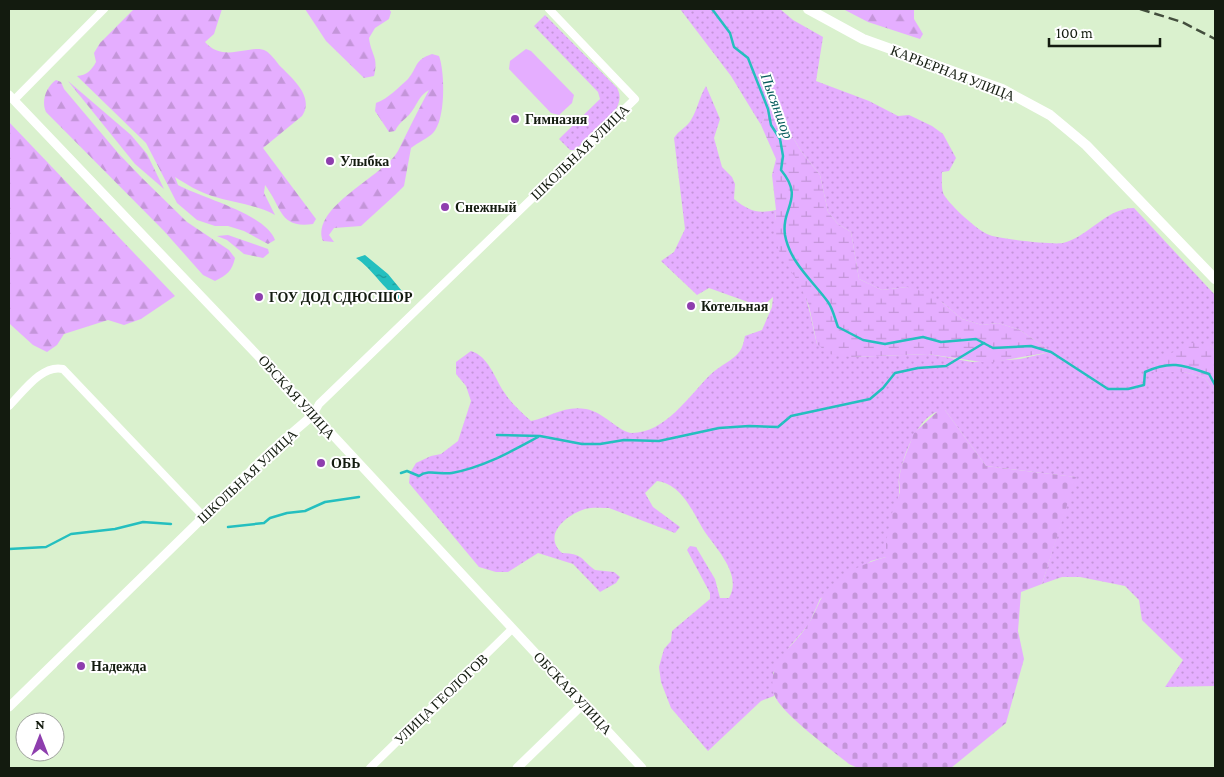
<svg xmlns="http://www.w3.org/2000/svg" width="1224" height="777" font-family="'Crimson Pro',serif">
<defs>
<pattern id="grass-dots" width="8" height="8" patternUnits="userSpaceOnUse" patternTransform="scale(1.25)"><rect width="8" height="8" fill="#e5aeff"/><path d="M2 2h.1M6 6h.1" fill="none" stroke="#c495d9" stroke-width="1.8" stroke-linecap="round"/></pattern>
<pattern id="forest-firs" width="22" height="20" patternUnits="userSpaceOnUse" patternTransform="scale(1.25)"><rect width="22" height="20" fill="#e5aeff"/><path d="M5 1l3.5 6h-7zM16 11l3.5 6h-7z" fill="#c495d9"/></pattern>
<pattern id="wetland-marsh" width="20" height="14" patternUnits="userSpaceOnUse" patternTransform="scale(1.25)"><rect width="20" height="14" fill="#e5aeff"/><path d="M1 5h8M5 5V1M11 12h8M15 12V8" fill="none" stroke="#c495d9"/></pattern>
<pattern id="cemetery-stones" width="16" height="16" patternUnits="userSpaceOnUse" patternTransform="scale(1.25)"><rect width="16" height="16" fill="#e5aeff"/><path d="M2 7V4a2 2 0 0 1 4 0v3zM10 15v-3a2 2 0 0 1 4 0v3z" fill="#c495d9"/></pattern>
<pattern id="water-ripples" width="26" height="14" patternUnits="userSpaceOnUse" patternTransform="scale(1.25)"><rect width="26" height="14" fill="#24bfbf"/><path d="M2 4q2-2 4 0t4 0M15 11q2-2 4 0t4 0" fill="none" stroke="#1e9a9a"/></pattern>
</defs>
<rect width="100%" height="100%" fill="#daf1ce"/>
<g fill="url(#grass-dots)">
<path d="M680,9H780L793,20L823,37L816,81L869,101L898,116L909,115L932,126L943,134L956,158L949,171L942,172C942,179 941,189 944,195C950,205 976,229 987,234C996,239 1054,245 1063,243C1090,236 1106,208 1134,208L1215,295V349L1210,345L1146,372H1184L1205,378L1215,392V686L1165,687L1183,660L1142,620L1139,600L1125,586L1080,577H1062L1042,584L1075,477L986,466L945,410C919,411 902,457 899,479C898,484 900,489 899,494C894,516 886,534 886,557L871,561L820,599L809,624L790,646L773,673L774,696L761,701L708,751L671,708L661,682L659,667L664,649L671,641L672,631L710,599V593L687,550L690,546L696,547L715,579L720,598H729C743,574 715,548 703,529C692,510 681,484 657,481L645,493L653,507L680,527L675,533L609,508C602,508 592,507 585,509C566,515 542,535 562,553C584,554 580,559 595,570L614,572L620,577L616,583L600,592L573,564L538,553L508,572H496L479,567L409,483L410,473L416,463L431,456L441,454L458,441L471,401L466,386L456,374V362L471,351C489,357 494,377 504,392C511,403 521,412 531,421C551,417 564,405 586,409C604,412 620,433 632,433C665,433 689,396 710,375C719,366 734,360 740,351C743,347 744,340 745,336L762,330L772,307L773,297L762,307L709,288L697,295L661,261L674,252L685,229L674,138C679,130 687,127 691,120C698,109 699,97 706,86L720,119L714,138L722,167L732,177L735,184L734,199C749,211 757,214 776,210C772,254 786,253 802,288C810,306 812,325 817,344L852,357L928,354L972,362L1020,359L1051,352L1020,330L998,323L982,325L962,319L943,303L907,287L882,290L859,279L851,232L838,224L828,212L820,175L801,151L782,119L768,109L761,125L731,76Z"/>
<path d="M545,15L617,88C630,110 590,136 575,150H570L559,139L600,99L598,92L534,26Z"/>
</g>
<g fill="url(#forest-firs)">
<path d="M134,9H222L214,34L205,42C224,64 252,43 266,51C271,54 276,61 279,65C292,78 315,97 302,116L263,148L316,219L313,224C279,229 282,207 265,185L264,193L275,215C255,204 234,203 212,196C199,192 186,184 175,177L178,185C202,198 266,214 275,240L268,244L244,231L228,226H215L197,220L177,203L146,143L77,76C87,75 91,71 96,62L94,53L100,43Z"/>
<path d="M305,9H389L391,12L389,19L375,28L369,38C371,55 379,57 374,76L364,78L326,41Z"/>
<path d="M843,9H914V19L923,34L920,39L868,22Z"/>
<path d="M432,54L439,56C445,72 446,120 433,133C428,138 417,143 411,148L404,186L395,195L361,226L334,228L329,235L334,242L323,241C310,207 384,176 398,151C408,131 418,110 429,90C418,96 417,106 409,115C403,121 399,123 395,131L389,132L375,111L376,103C389,98 398,88 408,79C418,67 414,60 432,54Z"/>
<path d="M56,80L61,82L64,89L118,153L142,178L187,222L229,250L235,258C232,271 227,275 215,281L203,275L164,231L46,112C41,101 46,87 56,80Z"/>
<path d="M68,81L131,135L147,154L164,189L135,164Z"/>
<path d="M9,122L175,296L141,319L124,325L108,320L64,334L57,345L47,352L33,345L11,325L9,323Z"/>
<path d="M228,235L268,249L269,253L263,258L244,254L227,240L217,236Z"/>
</g>
<g fill="url(#wetland-marsh)">
<path d="M768,109L782,119L801,151L820,175L828,212L838,224L851,232L859,279L882,290L907,287L925,292L943,303L962,319L982,325L998,323L1020,330L1051,352L988,363L928,354L852,357L829,354L817,344L809,306L801,287L779,251L774,232L776,210L772,175L776,159L761,125Z"/>
<path d="M1193,343L1210,345L1215,349V392L1205,378L1184,372H1145L1165,356Z"/>
</g>
<path fill="url(#cemetery-stones)" d="M939,410H945L986,466L1076,477L1042,584L1021,592L1018,631L1024,659L1006,723L951,768H858L849,764C832,750 780,713 774,694C765,663 795,646 809,623C817,610 819,598 830,587C846,571 865,563 886,557V542L892,513L900,492L899,480L901,467L914,433Z"/>
<path fill="#e5aeff" d="M526,49L531,51L574,95L572,103L559,115L551,113L509,69L510,61Z"/>
<path fill="url(#water-ripples)" d="M365,255L388,274L406,296L401,300C389,296 371,267 356,258Z"/>
<g fill="none" stroke-linecap="round" stroke-linejoin="round">
<g stroke="#24bfbf" stroke-width="2.5">
<path d="M712,9L730,33L734,47L748,58L768,109L771,125L780,139L783,156L781,170C805,199 781,207 785,235C790,263 813,281 828,302C833,309 835,319 838,327L863,340L885,344L923,337L941,342L976,339L993,348L1031,346L1051,352L1108,389H1128L1144,385L1145,372C1171,360 1183,365 1209,374L1215,385"/>
<path d="M497,435L540,436L582,444H600L624,440L659,441L719,428L749,426L778,427L791,416L870,399L883,388L895,373L918,368L946,366L984,343"/>
<path d="M401,473L407,471L419,476C428,469 441,475 452,473C484,467 510,452 538,437"/>
<path d="M228,527L264,523L270,518L287,513L305,511L325,502L359,497"/>
<path d="M9,549L46,547L71,534L115,529L143,522L171,524"/>
</g>
<g stroke="#fff" stroke-width="8">
<path d="M14,100L104,9"/>
<path d="M9,406C23,392 42,364 63,369L204,517"/>
<path d="M313,415L319,404L635,99L549,9"/>
<path d="M370,768L512,629"/>
</g>
<g stroke="#fff" stroke-width="9">
<path d="M9,95L303,403L642,768"/>
<path d="M9,707L270,452L313,415"/>
<path d="M517,768L583,704"/>
</g>
<path stroke="#fff" stroke-width="10" d="M808,9L863,39L1002,89L1050,115L1086,145L1215,279"/>
<path stroke="#434e3d" stroke-width="2.5" stroke-dasharray="10 5" stroke-linecap="butt" d="M1140,9L1182,22L1215,39"/>
</g>
<g fill="#8e3eae" stroke="#fff" stroke-width="2">
<circle cx="515" cy="119" r="5"/>
<circle cx="330" cy="161" r="5"/>
<circle cx="445" cy="207" r="5"/>
<circle cx="259" cy="297" r="5"/>
<circle cx="691" cy="306" r="5"/>
<circle cx="321" cy="463" r="5"/>
<circle cx="81" cy="666" r="5"/>
</g>
<g text-anchor="middle" dominant-baseline="central" stroke-width="4" stroke-linejoin="round" paint-order="stroke">
<g font-size="14" fill="#131b0f" stroke="#fff">
<text transform="translate(953 73) rotate(21)">КАРЬЕРНАЯ УЛИЦА</text>
<text transform="translate(580 152) rotate(-44)">ШКОЛЬНАЯ УЛИЦА</text>
<text transform="translate(297 397) rotate(48)">ОБСКАЯ УЛИЦА</text>
<text transform="translate(247 476) rotate(-43)">ШКОЛЬНАЯ УЛИЦА</text>
<text transform="translate(573 693) rotate(47)">ОБСКАЯ УЛИЦА</text>
<text transform="translate(441 699) rotate(-44)">УЛИЦА ГЕОЛОГОВ</text>
</g>
<g font-size="14" font-weight="bold" fill="#131b0f" stroke="#fff" text-anchor="start">
<text x="525" y="119">Гимназия</text>
<text x="340" y="161">Улыбка</text>
<text x="455" y="207">Снежный</text>
<text x="269" y="297">ГОУ ДОД СДЮСШОР</text>
<text x="701" y="306">Котельная</text>
<text x="331" y="463">ОБЬ</text>
<text x="91" y="666">Надежда</text>
</g>
<g font-size="15" font-style="italic" fill="#075c5c" stroke="#fff">
<text transform="translate(777 106) rotate(70)">Пысяншор</text>
</g>
</g>
<rect width="1224" height="777" fill="none" stroke="#131b0f" stroke-width="20"/>
<g transform="translate(40 737)"><circle r="24" fill="#ffffff" stroke="#a1a49f"/>
<path d="M0-4L9 19L0 12L-9 19Z" fill="#8e3eae"/>
<text y="-8" font-size="14" font-weight="bold" text-anchor="middle" fill="#131b0f">N</text>
</g>
<path d="M1049 38v8h111v-8" fill="none" stroke="#131b0f" stroke-width="2.5"/>
<text x="1056" y="38" font-size="15" fill="#131b0f" stroke="#ffffff" stroke-width="4" paint-order="stroke">100 m</text>
</svg>
